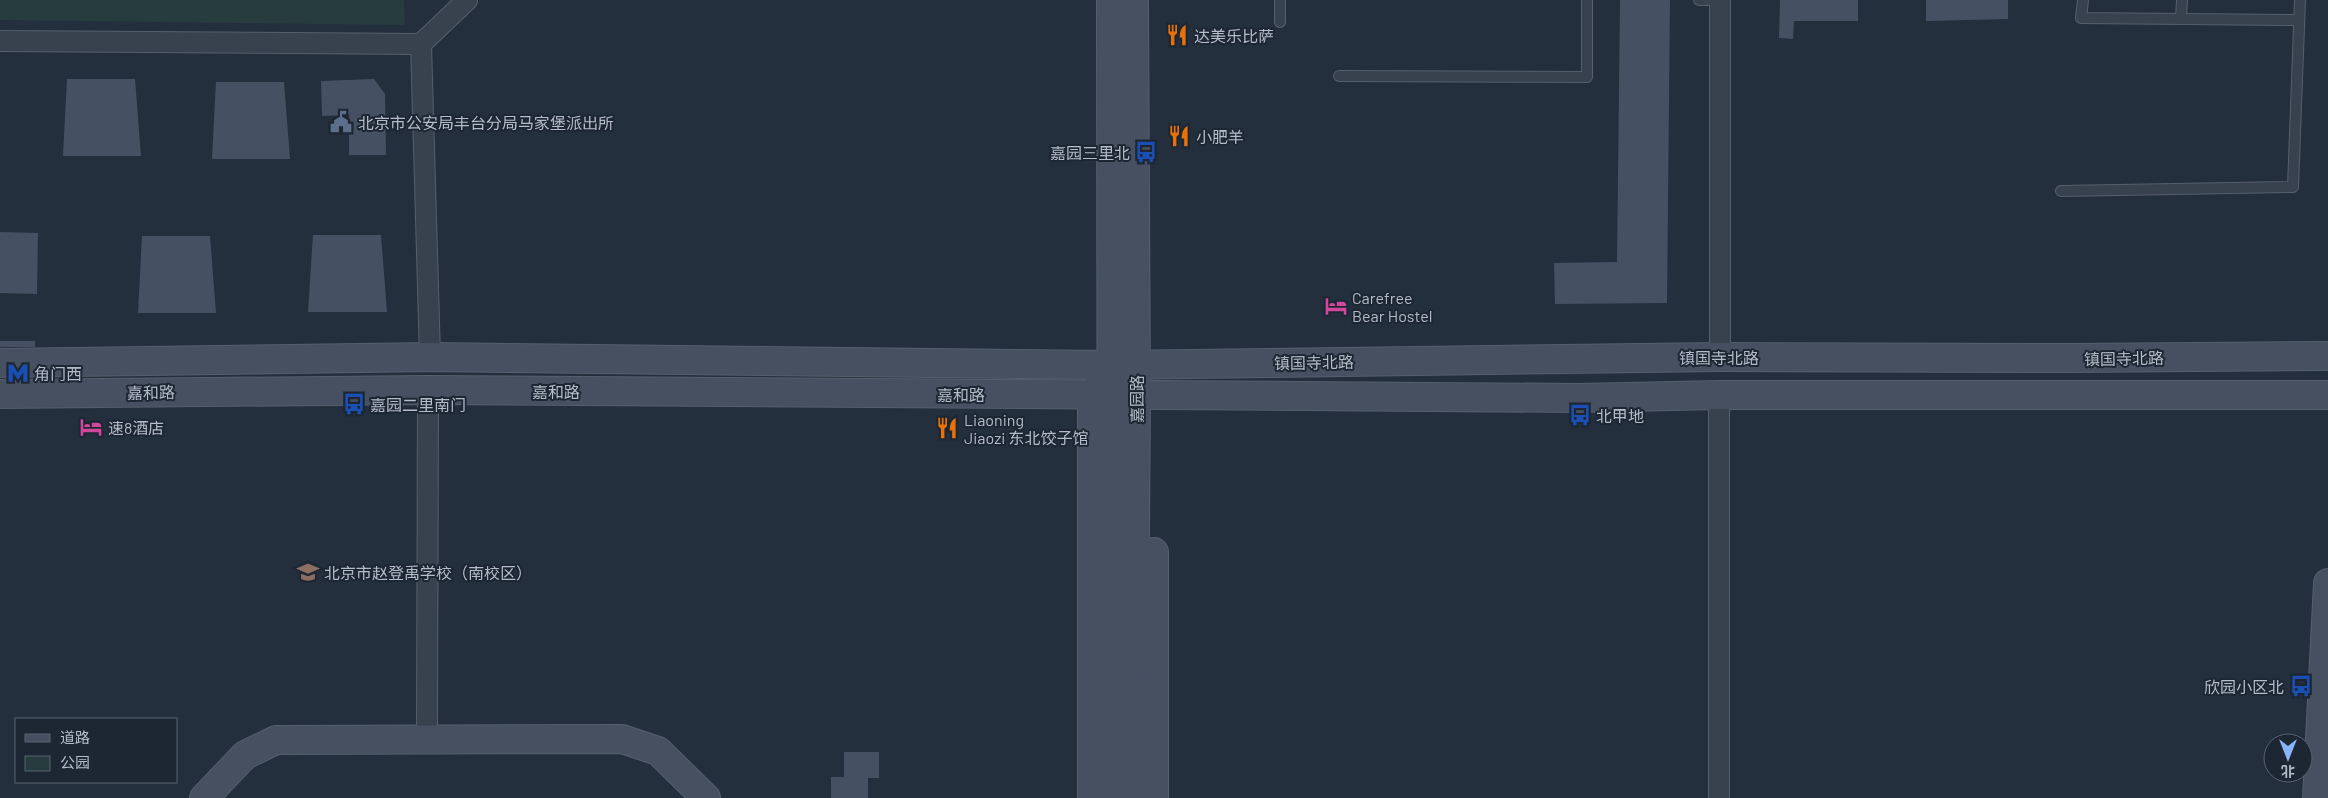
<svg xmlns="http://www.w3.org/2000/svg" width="2328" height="798" font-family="Barlow,'Noto Sans SC',sans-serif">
<rect width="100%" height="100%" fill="#242f3e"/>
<path fill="#263c3f" d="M0,0H404L405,25L0,20Z"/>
<g fill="#455162">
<path d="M1620,0H1670L1667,303L1555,304L1554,263L1617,262Z"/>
<path d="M1780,0H1858V21H1794L1793,39L1779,38Z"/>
<path d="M1926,0H2008V19L1926,21Z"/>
<path d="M67,79H135L141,156H63Z"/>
<path d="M374,79L385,94L386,155H349V115L322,116L321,81Z"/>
<path d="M216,82H284L290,159H212Z"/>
<path d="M0,232L38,233L37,294L0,293Z"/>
<path d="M313,235H381L387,312H308Z"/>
<path d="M142,236H210L216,313H138Z"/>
<rect x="0" y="341" width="35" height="6"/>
<path d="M844,752H879V778H868V798H831V777H844Z"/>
</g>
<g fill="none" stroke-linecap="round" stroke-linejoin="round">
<g stroke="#565f6c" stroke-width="12">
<g id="lane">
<path d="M1699,0H1720"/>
<path d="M2083,0L2081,18L2299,20"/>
<path d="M2181,19L2182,0"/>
<path d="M1280,22V0"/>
<path d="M1339,76L1587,77V0"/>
<path d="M2061,191L2293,187L2300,0"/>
</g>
</g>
<g stroke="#565f6c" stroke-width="22">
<g id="street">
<path d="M1720,0V357"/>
<path d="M0,41L421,44L467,0"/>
<path d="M421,44L430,357"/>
<path d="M1719,395V798"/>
<path d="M427,739L428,390"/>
</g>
</g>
<g stroke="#565f6c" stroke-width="30">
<g id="secondary">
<path d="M1111,0L1112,798"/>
<path d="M0,363L430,357L1111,365L1720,357L2072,358L2328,356"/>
<path d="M0,394L428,390L1579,398L1719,395H2328"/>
<path d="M1154,552V798"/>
<path d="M204,798L245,755L276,740L622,739L658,751L706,798"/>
<path d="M1092,798V395L1101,381"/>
<path d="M1133,798L1136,396L1134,0"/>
<path d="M2317,798L2328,583"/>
</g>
</g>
<use href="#lane" stroke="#38414e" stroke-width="10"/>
<use href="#street" stroke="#38414e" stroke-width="20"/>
<use href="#secondary" stroke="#465061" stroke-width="28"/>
</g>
<defs>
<g id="restaurant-bare" transform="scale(1.725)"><path d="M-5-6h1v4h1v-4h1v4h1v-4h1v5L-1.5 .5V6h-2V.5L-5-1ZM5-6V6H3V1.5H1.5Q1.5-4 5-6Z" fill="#e8710a" stroke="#1d2633" stroke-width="2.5" paint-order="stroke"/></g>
<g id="civic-bare" transform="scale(1.725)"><path d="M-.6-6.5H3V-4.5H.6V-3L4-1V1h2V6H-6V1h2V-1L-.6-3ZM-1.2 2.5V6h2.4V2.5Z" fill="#5c6f8a" stroke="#1d2633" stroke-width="2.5" paint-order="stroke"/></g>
<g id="bus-bare" transform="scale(1.725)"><path d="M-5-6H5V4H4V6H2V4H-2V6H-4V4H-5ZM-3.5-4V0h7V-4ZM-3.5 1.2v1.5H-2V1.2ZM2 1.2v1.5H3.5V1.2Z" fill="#1a4fb4" stroke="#1d2633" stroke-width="2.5" paint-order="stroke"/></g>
<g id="hotel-bare" transform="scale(1.725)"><path d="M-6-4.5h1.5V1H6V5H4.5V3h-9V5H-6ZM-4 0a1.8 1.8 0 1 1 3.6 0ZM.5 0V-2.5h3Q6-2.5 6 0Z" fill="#d1479c" stroke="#1d2633" stroke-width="2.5" paint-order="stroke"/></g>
<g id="metro-bare" transform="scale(1.725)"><path d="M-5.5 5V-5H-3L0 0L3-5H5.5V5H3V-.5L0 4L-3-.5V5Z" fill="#1a4fb4" stroke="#1d2633" stroke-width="2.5" paint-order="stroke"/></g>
<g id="school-bare" transform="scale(1.725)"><path d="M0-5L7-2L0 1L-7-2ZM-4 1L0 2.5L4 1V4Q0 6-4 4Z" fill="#8d6e63" stroke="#1d2633" stroke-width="2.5" paint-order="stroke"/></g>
</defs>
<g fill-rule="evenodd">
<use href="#restaurant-bare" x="1177" y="35"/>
<use href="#civic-bare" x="341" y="122"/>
<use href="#restaurant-bare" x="1179" y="136"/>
<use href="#bus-bare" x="1146" y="152"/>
<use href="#hotel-bare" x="1336" y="306"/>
<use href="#metro-bare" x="18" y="373"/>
<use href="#bus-bare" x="354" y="404"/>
<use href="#bus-bare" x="1580" y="415"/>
<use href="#hotel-bare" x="91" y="427"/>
<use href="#restaurant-bare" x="947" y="428"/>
<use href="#school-bare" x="308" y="572"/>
<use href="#bus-bare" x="2301" y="686"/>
</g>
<g text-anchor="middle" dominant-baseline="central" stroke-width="4" stroke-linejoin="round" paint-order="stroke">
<g font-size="16" fill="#b4bcc9" stroke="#1d2633" text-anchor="start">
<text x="1194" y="35">达美乐比萨</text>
<text x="358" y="122">北京市公安局丰台分局马家堡派出所</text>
<text x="1196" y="136">小肥羊</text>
<text x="1130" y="152" text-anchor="end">嘉园三里北</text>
<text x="1352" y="297">Carefree<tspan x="1352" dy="18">Bear Hostel</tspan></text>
<text x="34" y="373">角门西</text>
<text x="370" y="404">嘉园二里南门</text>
<text x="1596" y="415">北甲地</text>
<text x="964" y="419">Liaoning<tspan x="964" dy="18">Jiaozi 东北饺子馆</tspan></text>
<text x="108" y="427">速8酒店</text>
<text x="324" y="572">北京市赵登禹学校（南校区）</text>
<text x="2284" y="686" text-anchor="end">欣园小区北</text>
</g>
<g font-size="16" fill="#b4bcc9" stroke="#1d2633">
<text x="1719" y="357">镇国寺北路</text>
<text transform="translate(2124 358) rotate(-1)">镇国寺北路</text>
<text transform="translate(1314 362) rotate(-1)">镇国寺北路</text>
<text x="556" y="391">嘉和路</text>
<text transform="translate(151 392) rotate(-1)">嘉和路</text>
<text x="961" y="394">嘉和路</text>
<text transform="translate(1136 399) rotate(-90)">嘉园路</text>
</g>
</g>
<rect x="15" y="718" width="162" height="65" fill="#1d2633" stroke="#59626f"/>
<rect x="25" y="734" width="25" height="8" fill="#465061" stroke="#59626f"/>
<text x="60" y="743" font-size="15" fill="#b4bcc9">道路</text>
<rect x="25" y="756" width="25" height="15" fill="#263c3f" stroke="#59626f"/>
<text x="60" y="768" font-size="15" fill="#b4bcc9">公园</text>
<g transform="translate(2288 758) rotate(180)"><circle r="24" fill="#1d2633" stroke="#59626f"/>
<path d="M0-4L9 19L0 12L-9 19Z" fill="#8ab4f8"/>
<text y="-8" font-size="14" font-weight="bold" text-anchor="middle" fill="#b4bcc9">北</text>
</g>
</svg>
